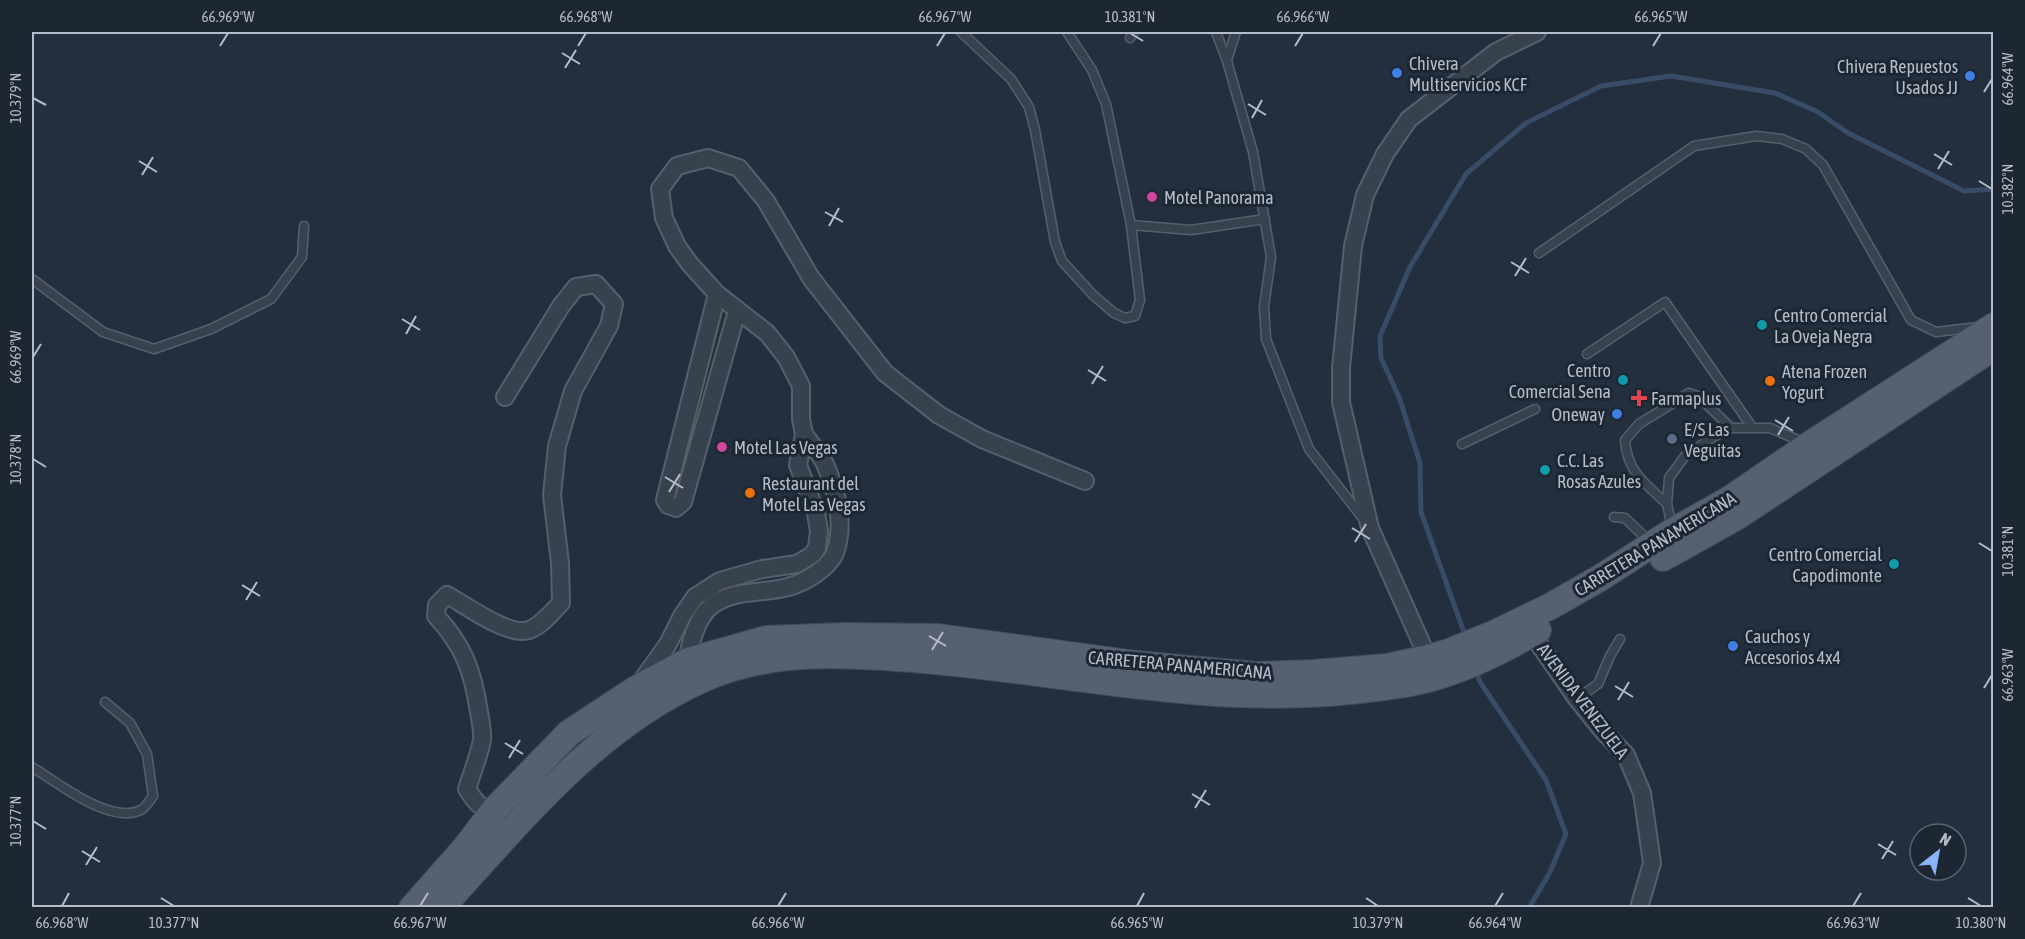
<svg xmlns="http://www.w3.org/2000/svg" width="2025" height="939" font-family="'Asap Condensed',sans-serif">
<rect width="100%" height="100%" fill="#242f3e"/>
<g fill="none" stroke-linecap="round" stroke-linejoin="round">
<g stroke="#394c67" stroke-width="5">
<path d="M1466,638L1421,512L1420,463L1399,397L1381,358L1380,336L1410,267L1466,174L1526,123L1601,86L1671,76L1775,93L1818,112L1848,133L1964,191L1994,189"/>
<path d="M1476,670L1480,682L1546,780L1566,834L1550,872L1529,908"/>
</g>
<g stroke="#565f6c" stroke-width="11">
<g id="lane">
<path d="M961,32L1011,79L1029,107L1035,130L1055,242L1062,261L1093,295L1114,313L1125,318L1135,316L1140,300L1131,225L1106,104L1092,70L1067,32"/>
<path d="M1216,32L1227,61L1253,152L1271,257L1264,307L1266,339L1309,449L1365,521"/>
<path d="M1130,38L1134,32"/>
<path d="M1227,60L1236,32"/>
<path d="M1131,225L1191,230L1265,219"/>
<path d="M1539,253L1694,146L1756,136L1782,139L1806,149L1823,165L1911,320L1936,332L1978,327"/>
<path d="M32,279L103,332L154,349L211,329L271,299L302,257L304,226"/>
<path d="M1587,354L1665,302L1752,427"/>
<path d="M1462,444L1535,409"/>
<path d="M1667,504C1645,483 1627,472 1625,440L1639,424L1689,393L1698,396L1731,428"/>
<path d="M1614,517L1625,518L1650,542"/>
<path d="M1672,528L1667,504L1669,478L1685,456L1710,439L1731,428H1770L1805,443"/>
<path d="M1577,699L1598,684L1610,656L1620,639"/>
<path d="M32,767C58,783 110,825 141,810C146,807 150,800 153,796L147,754L130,723L105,702"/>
</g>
</g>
<g stroke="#565f6c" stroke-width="20">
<g id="street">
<path d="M717,294L665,500L668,505L676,508L683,502L737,311"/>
<path d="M1532,634L1577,699L1602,730L1626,755L1642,793L1652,863L1639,908"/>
<path d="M1428,658L1370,528L1341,402V368L1353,246L1365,195L1385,154L1409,119L1496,52L1537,32"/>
<path d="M688,661C689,645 697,618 710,607C731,589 762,594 788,587C804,583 829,568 835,553C845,524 837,491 825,464C820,454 811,444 804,434"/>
<path d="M640,683L668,644L682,616L695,597L720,581L762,569L797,564L812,555L817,548L819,531L816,513L798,465L804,434L801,419V386L786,357L767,333L717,294L689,263L677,246L664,218L660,189L677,166L708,158L739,168L766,201L811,278L885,373L939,415L982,439L1085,481"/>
<path d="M495,809C480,810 475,801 467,789C472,773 479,756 482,740C483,731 480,720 479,712C473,672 464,646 436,616L437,605L447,595C466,605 508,637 529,630C541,626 552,612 561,603L560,563L552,495L557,446L573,391L609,326L614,304L596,284L576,287L561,306L505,397"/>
</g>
</g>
<g stroke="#414a57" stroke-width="28">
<g id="primary">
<path d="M1663,558L1738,516L1994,347"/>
<path d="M412,908L466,847L495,809L569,733L636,689L688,661L766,639L844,636L938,637L1136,664L1256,675L1313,673L1387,667L1428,658L1449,652L1493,634L1551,606L1600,578L1673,531L1730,499L1809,445L1994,326"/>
<path d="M441,908C520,822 595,727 703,679C771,648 851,654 924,660C1066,672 1206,706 1350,691C1376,688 1403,686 1428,679C1466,669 1504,650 1538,630"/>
</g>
</g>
<use href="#lane" stroke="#38414e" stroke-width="8"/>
<use href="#street" stroke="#38414e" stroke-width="16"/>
<use href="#primary" stroke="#56606e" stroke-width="26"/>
</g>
<path fill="none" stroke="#b4bcc9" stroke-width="2" d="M1130,33L1143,41M220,46L228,33M578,46L586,33M937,46L945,33M1295,46L1303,33M1653,46L1661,33M562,53L580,64M565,68L576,50M1984,92L1992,79M33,98L46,105M1248,104L1266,115M1252,118L1262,100M1934,154L1952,165M139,161L157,172M1938,169L1949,151M142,175L153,157M1979,181L1992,189M825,212L843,222M829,226L839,208M1511,262L1529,273M1515,276L1526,258M402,319L420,330M406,334L416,316M33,357L41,344M1088,370L1106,381M1092,384L1103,366M1775,420L1793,431M1778,435L1789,417M33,459L46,467M665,477L683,488M669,492L680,474M1352,528L1370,539M1355,542L1366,524M1979,543L1992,551M242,585L260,596M246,600L257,582M929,636L946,646M932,650L943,632M1615,686L1633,697M1984,688L1992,675M1618,700L1629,682M505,743L523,754M509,758L520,740M1192,794L1210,805M1195,808L1206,790M33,821L46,829M1878,844L1896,855M82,851L100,862M1882,859L1893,841M86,865L97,847M161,898L174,906M1366,898L1378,906M1968,898L1981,906M62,906L69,893M420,906L428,893M778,906L786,893M1137,906L1144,893M1495,906L1503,893M1853,906L1861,893"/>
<g fill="#3f7fe0" stroke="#1d2633" stroke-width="2">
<circle cx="1397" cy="73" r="6"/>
<circle cx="1970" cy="76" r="6"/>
<circle cx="1617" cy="414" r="6"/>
<circle cx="1733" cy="646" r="6"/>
</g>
<g fill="#d1479c" stroke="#1d2633" stroke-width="2">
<circle cx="1152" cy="197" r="6"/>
<circle cx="722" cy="447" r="6"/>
</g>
<g fill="#0f9aa8" stroke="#1d2633" stroke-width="2">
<circle cx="1762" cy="325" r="6"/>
<circle cx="1623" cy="380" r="6"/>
<circle cx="1545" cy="470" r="6"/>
<circle cx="1894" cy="564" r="6"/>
</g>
<g fill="#e8710a" stroke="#1d2633" stroke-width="2">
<circle cx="1770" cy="381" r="6"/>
<circle cx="750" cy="493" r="6"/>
</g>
<path fill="#e0444e" stroke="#1d2633" stroke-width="2" d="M1636 389h6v6h6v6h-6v6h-6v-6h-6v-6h6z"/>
<circle fill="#5c6f8a" stroke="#1d2633" stroke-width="2" cx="1672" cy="439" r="6"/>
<g text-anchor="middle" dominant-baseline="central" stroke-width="6" stroke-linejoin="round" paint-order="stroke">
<g font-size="18" fill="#b4bcc9" stroke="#1d2633" text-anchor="start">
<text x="1409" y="63">Chivera<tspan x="1409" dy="21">Multiservicios KCF</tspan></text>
<text x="1958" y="66" text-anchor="end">Chivera Repuestos<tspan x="1958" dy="21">Usados JJ</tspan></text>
<text x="1164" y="197">Motel Panorama</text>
<text x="1774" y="315">Centro Comercial<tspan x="1774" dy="21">La Oveja Negra</tspan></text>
<text x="1611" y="370" text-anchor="end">Centro<tspan x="1611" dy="21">Comercial Sena</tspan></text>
<text x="1782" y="371">Atena Frozen<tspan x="1782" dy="21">Yogurt</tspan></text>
<text x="1651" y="398">Farmaplus</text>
<text x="1605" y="414" text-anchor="end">Oneway</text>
<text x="1684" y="429">E/S Las<tspan x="1684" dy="21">Veguitas</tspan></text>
<text x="734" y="447">Motel Las Vegas</text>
<text x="1557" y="460">C.C. Las<tspan x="1557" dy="21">Rosas Azules</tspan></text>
<text x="762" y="483">Restaurant del<tspan x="762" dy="21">Motel Las Vegas</tspan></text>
<text x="1882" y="554" text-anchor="end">Centro Comercial<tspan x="1882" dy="21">Capodimonte</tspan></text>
<text x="1745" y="636">Cauchos y<tspan x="1745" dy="21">Accesorios 4x4</tspan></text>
</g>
<g font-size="18" fill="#b4bcc9" stroke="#1d2633">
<text transform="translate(1655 544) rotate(-31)">CARRETERA PANAMERICANA</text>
<text transform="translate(1180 665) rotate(5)">CARRETERA PANAMERICANA</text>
<text transform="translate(1583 701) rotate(53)">AVENIDA VENEZUELA</text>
</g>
</g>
<rect width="2025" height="939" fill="none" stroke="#1d2633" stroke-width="66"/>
<g transform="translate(1938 852) rotate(31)"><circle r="28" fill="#1d2633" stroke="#59626f" stroke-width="1.5"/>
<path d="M0-4.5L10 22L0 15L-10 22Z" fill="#8ab4f8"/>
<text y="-9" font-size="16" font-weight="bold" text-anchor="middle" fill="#b4bcc9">N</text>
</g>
<rect x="33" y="33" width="1959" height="873" fill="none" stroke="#b4bcc9" stroke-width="2"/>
<g font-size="15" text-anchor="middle" fill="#b4bcc9">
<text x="228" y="22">66.969°W</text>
<text x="586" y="22">66.968°W</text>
<text x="945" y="22">66.967°W</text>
<text x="1130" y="22">10.381°N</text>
<text x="1303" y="22">66.966°W</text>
<text x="1661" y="22">66.965°W</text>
<text transform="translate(2008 79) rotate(-90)" y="5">66.964°W</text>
<text transform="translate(16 98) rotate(-90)" y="5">10.379°N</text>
<text transform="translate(2008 189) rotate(-90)" y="5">10.382°N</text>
<text transform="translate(16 357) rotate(-90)" y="5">66.969°W</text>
<text transform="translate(16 459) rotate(-90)" y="5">10.378°N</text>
<text transform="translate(2008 551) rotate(-90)" y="5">10.381°N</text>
<text transform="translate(2008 675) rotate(-90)" y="5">66.963°W</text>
<text transform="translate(16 821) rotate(-90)" y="5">10.377°N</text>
<text x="62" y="928">66.968°W</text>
<text x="174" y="928">10.377°N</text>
<text x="420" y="928">66.967°W</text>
<text x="778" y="928">66.966°W</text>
<text x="1137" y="928">66.965°W</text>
<text x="1378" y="928">10.379°N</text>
<text x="1495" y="928">66.964°W</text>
<text x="1853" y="928">66.963°W</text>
<text x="1981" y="928">10.380°N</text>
</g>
</svg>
